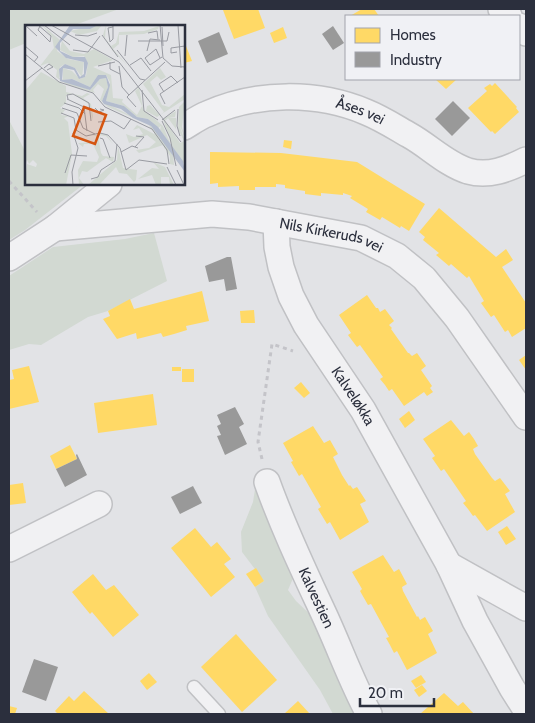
<svg xmlns="http://www.w3.org/2000/svg" width="535" height="723" font-family="Cabin,sans-serif">
<rect width="100%" height="100%" fill="#e2e3e6"/>
<g fill="#d2d9d2">
<path d="M9,9H119L72,26H26V43L9,50Z"/>
<path d="M9,120L26,153V184H84L25,230L9,240Z"/>
<path d="M154,233L167,281L108,311L88,317L41,345L29,344L9,350V276L53,247L125,239Z"/>
<path d="M256,483L294,576L288,590L296,601L315,619L363,714H333L320,690L268,616L255,587L264,581L242,552L241,532L253,502Z"/>
</g>
<g fill="#ffd966">
<path d="M227,9H258L265,28L234,39L223,10Z"/>
<path d="M362,9H374L379,16H350Z"/>
<path d="M283,27L287,38L274,43L270,33Z"/>
<path d="M184,41L192,61L184,63Z"/>
<path d="M435,79H457L446,89Z"/>
<path d="M495,83L517,107L516,108L519,112L495,134L492,131L491,132L468,108L487,91L484,88L490,84L492,86Z"/>
<path d="M284,140L292,141L291,149L283,147Z"/>
<path d="M210,152L281,153L357,162L425,204L409,231L401,226L400,228L382,217L380,220L366,212L368,209L350,198L352,196L343,193V195L321,193V196L305,194V191L285,188V185L276,184V187H255V190H239V186L218,187V183L210,184Z"/>
<path d="M439,208L496,257L506,249L513,260L502,267L526,303V328L512,337L508,330L505,332L494,315L491,317L481,303L484,301L469,276L467,278L451,264L449,266L436,255L439,253L423,240L425,237L419,232Z"/>
<path d="M202,291L209,321L186,326L187,330L174,334L163,337L161,333L137,339L136,333L117,339L103,319L110,316L108,311L130,299L134,309Z"/>
<path d="M367,295L376,308H378L380,312L385,309L394,321L389,325L392,328L391,329L408,353H409L412,356L417,353L426,366L421,370L432,386L430,388L433,392L427,396L424,392L404,406L392,389L389,391L385,385L380,379L383,377L360,345L357,347L348,335L351,333L339,315Z"/>
<path d="M254,310L255,323H241L240,311Z"/>
<path d="M526,355V370L519,360Z"/>
<path d="M29,366L39,402L9,409V380L14,379L12,370Z"/>
<rect x="172" y="367" width="9" height="4"/>
<rect x="182" y="369" width="12" height="13"/>
<path d="M301,382L310,393L304,398L294,388Z"/>
<path d="M153,394L157,425L98,433L94,403Z"/>
<path d="M409,411L415,420L405,428L399,419Z"/>
<path d="M451,420L464,436L469,432L474,439L478,446L473,449L475,454L492,478L495,481L500,478L510,491L505,494L515,512L487,531L475,515L473,516L468,509L463,503L466,501L444,469L441,471L432,458L435,456L423,439Z"/>
<path d="M313,426L324,443L330,440L338,454L333,457L342,475L349,486L350,485L353,489L357,487L366,501L360,504L369,522L340,540L330,522L327,524L318,509L321,507L302,474L299,476L291,462L293,461L283,443Z"/>
<path d="M70,445L77,459L56,469L50,456Z"/>
<path d="M23,483L26,503L9,505V485Z"/>
<path d="M507,526L516,539L506,545L498,532Z"/>
<path d="M195,528L211,547L217,542L231,559L224,564L235,577L211,597L171,548Z"/>
<path d="M383,555L394,572L399,569L407,584L402,587L403,591L417,617L418,616L420,620L425,617L433,631L428,634L437,653L407,670L397,651L394,653L390,645L386,638L389,637L371,604L368,605L360,591L362,589L352,572Z"/>
<path d="M256,568L264,581L255,587L246,574Z"/>
<path d="M93,574L106,590L114,585L139,615L113,637L92,612L90,614L72,592Z"/>
<path d="M236,634L277,680L242,712L201,667Z"/>
<path d="M149,673L157,682L147,690L140,681Z"/>
<path d="M421,675L426,682L416,688L411,681Z"/>
<path d="M422,685L427,691L419,697L414,690Z"/>
<path d="M84,691L109,714H58L55,711L69,696L74,701Z"/>
<path d="M444,693L458,706L463,702L474,714H420Z"/>
<path d="M298,701L310,714H284Z"/>
<path d="M9,706L17,708L15,714H9Z"/>
</g>
<g fill="#999">
<path d="M333,26L344,43L333,50L322,34Z"/>
<path d="M219,32L228,54L207,63L198,41Z"/>
<path d="M453,101L470,118L452,136L435,119Z"/>
<path d="M227,257H231L237,289L226,291L224,279L209,282L205,266Z"/>
<path d="M235,407L244,424L239,427L247,444L225,455L217,436L221,435L217,426L221,424L217,415Z"/>
<path d="M77,454L87,475L65,487L56,469L77,459L76,455Z"/>
<path d="M193,486L202,503L180,514L171,497Z"/>
<path d="M34,659L58,667L46,701L22,692Z"/>
</g>
<g fill="none" stroke-linecap="round" stroke-linejoin="round">
<g stroke="#c0c1c4" stroke-width="15">
<path id="service" d="M194,687L219,714"/>
</g>
<g stroke="#c0c1c4" stroke-width="28">
<g id="minor">
<path d="M501,9L509,16"/>
<path d="M519,26L526,33"/>
<path id="s1" d="M184,127C191,123 199,117 207,114C256,92 316,91 366,112C381,118 395,127 409,135C429,146 446,164 468,171C489,177 508,169 526,160"/>
<path id="s2" d="M276,222L277,247L281,267L291,296L306,325L363,410L449,565L475,621L512,688L526,710"/>
<path id="s3" d="M55,228L212,214L249,217L361,238L397,256L424,278L457,318L526,417"/>
<path d="M9,258L55,228L109,184"/>
<path id="s4" d="M267,482C283,527 303,569 323,612C339,646 351,681 369,714"/>
<path d="M9,549L99,504"/>
<path d="M449,565L526,608"/>
</g>
</g>
<g stroke="#c4c4c9" stroke-width="3" stroke-dasharray="4 4" stroke-linecap="butt">
<path d="M9,181L37,212"/>
<path d="M262,459L258,442L272,344L293,351"/>
</g>
<use href="#service" stroke="#f1f1f3" stroke-width="12"/>
<use href="#minor" stroke="#f1f1f3" stroke-width="25"/>
</g>
<g text-anchor="middle" dominant-baseline="central" stroke-width="5" stroke-linejoin="round" paint-order="stroke">
<g font-size="15" fill="#2b2f3d" stroke="#f0f1f5">
<text stroke="none"><textPath href="#s1" startOffset="184">Åses vei</textPath></text>
<text stroke="none"><textPath href="#s3" startOffset="279">Nils Kirkeruds vei</textPath></text>
<text stroke="none"><textPath href="#s2" startOffset="194">Kalveløkka</textPath></text>
<text stroke="none"><textPath href="#s4" startOffset="126">Kalvestien</textPath></text>
</g>
</g>
<g transform="translate(25 25)">
<rect width="160" height="160" fill="#e2e3e6"/>
<path d="M17,0L35,15L32,26L43,34L59,37L57,52L50,43L40,39L35,42L34,53L65,65L75,54L81,53L83,62L77,76L126,101L148,128L149,140L145,139V131L123,99L83,82L75,75L79,64L73,59L68,65L70,68L41,59L31,52L32,45L23,38L15,41L29,23L27,12ZM73,0H77L72,6L54,10L45,6ZM81,0L80,13L86,21L91,18L94,7L119,6L134,1L133,4L119,9L94,10V19L88,24L103,41L87,25L78,10ZM37,16L45,26L59,29L69,24L88,35L68,42L86,50L88,73L98,74L97,77L112,90L117,81L110,66L114,62L118,84L138,101L146,120L135,105L136,101L133,103L123,94L112,92L99,81L81,76L85,57L81,50H73L65,62L47,54L38,55V43L47,46L55,54L61,51L63,38L59,31L48,32L35,25ZM135,43L141,52L136,55L132,51L125,57L137,80L144,82L160,69V74L132,92L121,86L122,81L125,80L135,90L139,87L118,59ZM16,47L41,61V67L57,71L62,68L65,69L58,73L66,79L68,91L67,96L65,80L49,69L41,70V78L35,83L40,85L36,90L44,91L39,93L43,97L47,129L41,160H0L2,139L11,142L12,139L8,135L4,139L2,135L0,140V66ZM160,76L157,102L160,113L154,99L160,116V140L148,123L138,94L151,86L150,92L143,93H151V104L143,93L140,96L155,118L159,116L153,104L154,82ZM112,100L131,110L138,120L114,128L111,125L124,123L131,117L122,110L104,118L101,109L109,112L118,109L114,103L108,105ZM77,109L82,110L88,119L81,111L73,110L76,128L78,131L89,132L88,137L81,133L62,147L57,146L54,153L59,160H54L53,145L58,136L72,137L74,132L68,119H59L58,122L53,118L71,117V111H66ZM93,121L98,143L112,145L111,155L109,157L102,149L94,148L91,142L74,160H63L92,135ZM128,137L140,142L149,160H145L144,152H136V160H131L127,150L113,154L127,143L134,144Z" fill="#d2d9d2"/>
<path d="M45,0H73L65,4H48L35,18V26L48,32H60L63,38L60,52L54,54L49,45L38,43L37,55L47,54L65,62L73,50H81L85,60L81,76L99,81L112,92L123,94L133,102L158,136L160,147L126,101L108,93L96,84L79,79L77,76L83,62L81,53L75,54L65,65L35,56L34,44L40,39L50,43L55,52L59,49V37L41,33L30,22Z" fill="#b3bcce"/>
<path fill="none" stroke="#999ba2" stroke-width="1" d="M0,0L12,11M13,0L26,11L25,17M19,0L45,20M26,0L94,37L156,117M88,0V14L85,17L83,3L88,2M115,0H132M135,0L138,33L147,41L160,42M153,0L156,43M15,1L13,5L25,17M137,2L138,21M123,8L132,6L133,14M50,10L63,11L72,8M77,10L93,32M113,16H142L144,7M0,21L13,32L9,37M48,25L63,27L75,11M92,25L115,54L120,55M122,26L125,14L135,15M152,27L146,28V23L160,21M0,29L34,57L68,68L80,82L127,104L142,125L144,139M100,31L102,10M135,33L131,24L120,33L125,40L137,32M85,37V44L95,49M105,40L116,33L126,46M73,41L90,37M94,41L97,62L104,70L140,37M19,43L24,39L28,42L22,45M0,56L17,43M117,65L119,86L133,95M139,67L134,59L146,51L153,58M104,70L102,72L111,82M42,74L59,82L62,106M43,74L42,70L48,69L64,78L66,96M39,78L54,83L60,89M140,79L135,69L160,52M37,83L52,88L58,103L70,109M70,83L74,87L79,85L75,84M153,84L152,101L155,111M36,88L49,93L51,105M137,95L150,85M137,96L145,113L151,141M73,97L86,96L99,104L106,94M75,113L78,114L85,133M110,122L119,112L111,111M96,127L107,121L113,123M142,142L151,160M152,145L159,160M40,148L46,130L62,131M66,154L73,152L76,145L90,136L92,119M48,160L47,147L53,123L48,108L51,105L61,111L75,108L83,110L95,123L101,145L114,135L142,139"/>
<path fill="#d55511" fill-opacity="0.15" stroke="#d55511" stroke-width="2.5" d="M59,82L81,90L70,119L48,111Z"/>
<rect width="160" height="160" fill="none" stroke="#2b2f3d" stroke-width="2.5"/>
</g>
<rect width="535" height="723" fill="none" stroke="#2b2f3d" stroke-width="20"/>
<rect x="345" y="15" width="175" height="65" fill="#f0f1f5" stroke="#a1a3ab"/>
<rect x="355" y="28" width="25" height="15" fill="#ffd966" stroke="#a1a3ab"/>
<text x="390" y="40" font-size="15" fill="#2b2f3d">Homes</text>
<rect x="355" y="52" width="25" height="15" fill="#999999" stroke="#a1a3ab"/>
<text x="390" y="65" font-size="15" fill="#2b2f3d">Industry</text>
<path d="M360 698v8h74v-8" fill="none" stroke="#2b2f3d" stroke-width="2.5"/>
<text x="368" y="698" font-size="15" fill="#2b2f3d" stroke="#f0f1f5" stroke-width="4" paint-order="stroke">20 m</text>
</svg>
